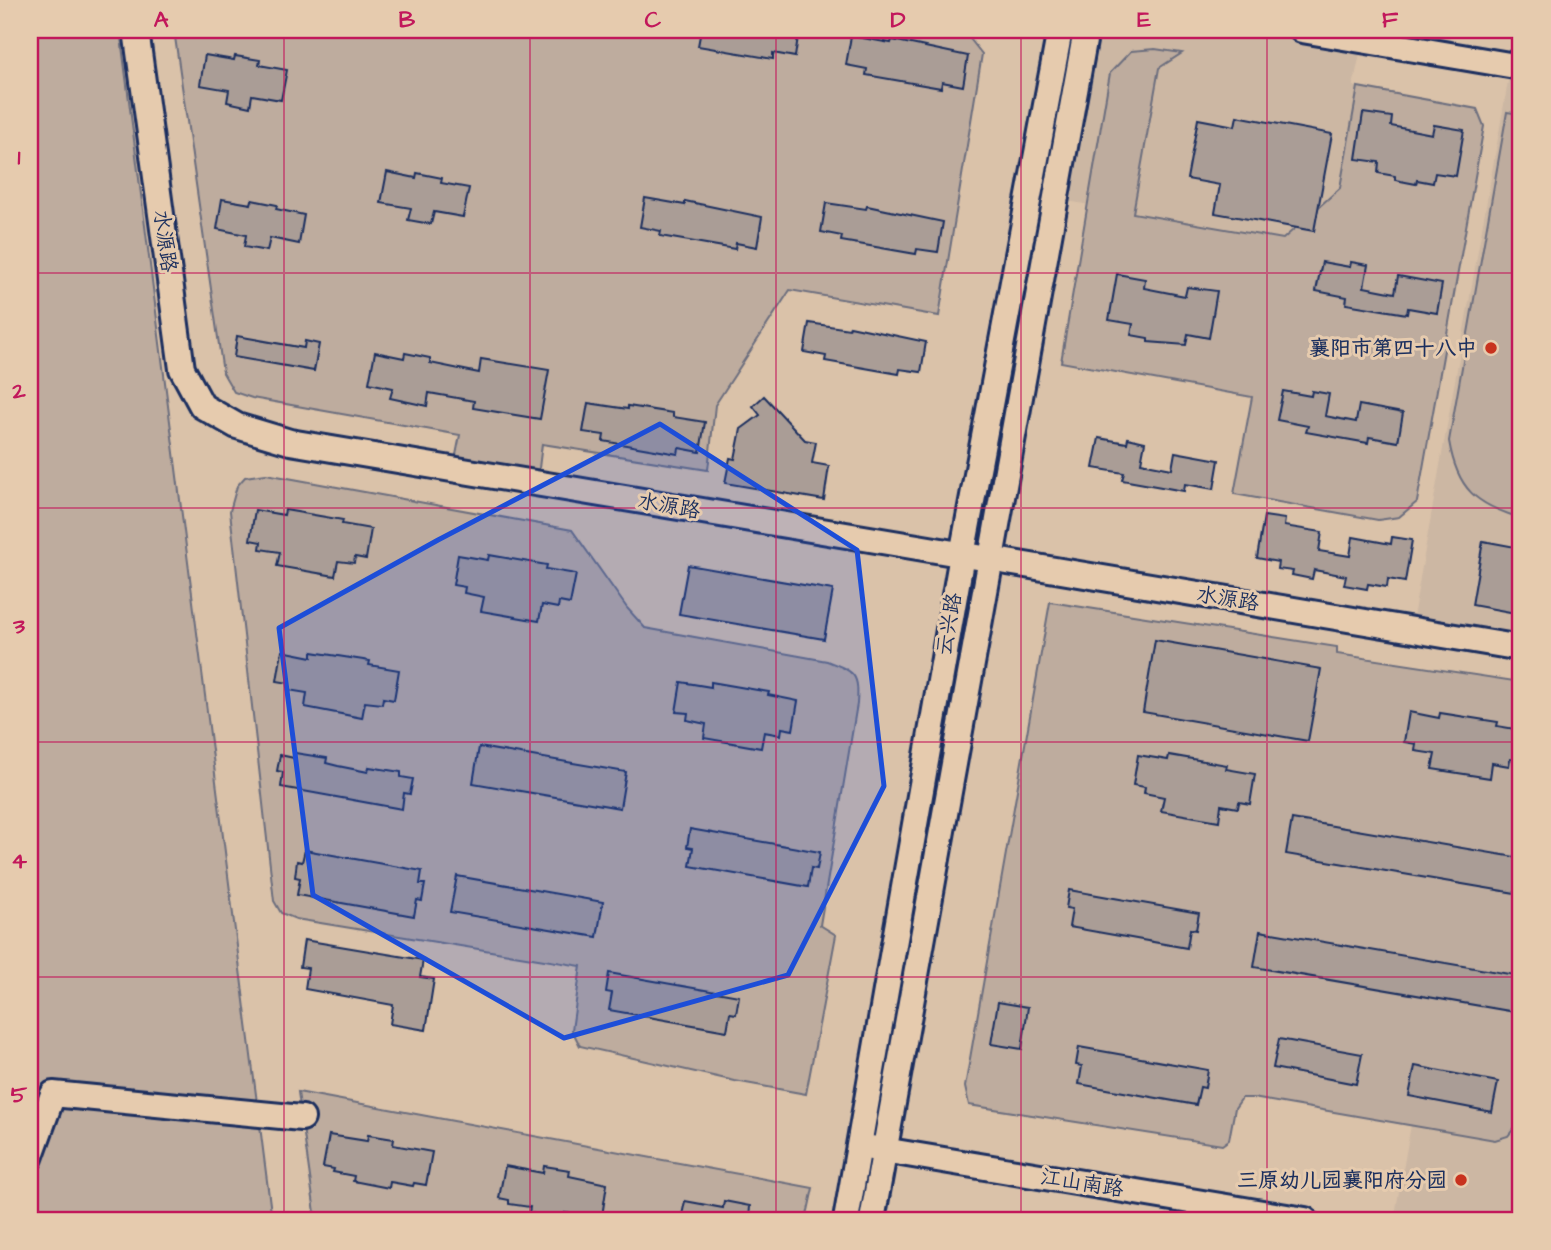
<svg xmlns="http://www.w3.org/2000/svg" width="1551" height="1250" font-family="'Architects Daughter','LXGW WenKai TC',sans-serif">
<rect width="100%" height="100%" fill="#dac2a9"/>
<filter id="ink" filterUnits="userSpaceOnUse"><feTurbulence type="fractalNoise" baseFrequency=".0143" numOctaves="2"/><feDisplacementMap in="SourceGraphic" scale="14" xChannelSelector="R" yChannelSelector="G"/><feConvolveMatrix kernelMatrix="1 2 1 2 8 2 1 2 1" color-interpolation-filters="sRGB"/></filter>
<g filter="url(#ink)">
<g fill="#ccb7a3">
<path d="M1086,30H1302L1363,40L1353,86L1358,87L1329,247L1056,199Z"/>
<path d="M1511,65L1521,67V648L1411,629Z"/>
<path d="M1521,1120V1220H1394L1411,1125L1508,1136Z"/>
</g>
<g fill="#beac9e" stroke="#6c6e7e" stroke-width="2">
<path d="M30,30H120L272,1220H30Z"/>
<path d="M174,30H963L982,54L939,316L790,290L715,405L708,470L542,444L537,484L453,470L460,435L252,398L234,392L223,373Z"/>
<path d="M1155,49L1182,53L1159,68L1133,213L1283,239L1340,188L1358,87L1477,109L1484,126L1417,502L1399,517L1378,520L1234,494L1252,397L1061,362L1110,73L1131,51Z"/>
<path d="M1507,112L1521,114V518C1476,505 1457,489 1449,441Z"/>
<path d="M266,474L572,530L627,608L645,628L827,661C855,672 859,673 857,704L820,925L836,935L806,1094L735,1081L580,1046L572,1030L581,966L296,919L281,913L274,901L230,511L237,486L245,477Z"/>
<path d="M1050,602L1337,647V654L1521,682V1120L1508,1136L1495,1140L1253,1098H1242L1235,1108L1229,1140L1222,1145L969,1105L965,1087Z"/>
<path d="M298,1092L813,1188L806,1220H316Z"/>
</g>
<g fill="#aa9d96" stroke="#1b2f5e" stroke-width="2">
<path d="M701,30H799L795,57L773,53V59L698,46Z"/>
<path d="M851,36L891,43L892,40L968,56L963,86L942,82L941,88L866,75L867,69L846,65Z"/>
<path d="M205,55L234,60L235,56L260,60L259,65L287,70L281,100L252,95L250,107L227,102L229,90L200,85Z"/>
<path d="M1363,113L1392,117L1391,126L1432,134L1434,125L1464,130L1456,176L1435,173L1433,183L1417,180L1416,184L1395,180V176L1378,173L1379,162L1356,159Z"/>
<path d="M1237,116L1332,134L1314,231L1215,213L1220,185L1187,179L1198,119L1235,126Z"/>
<path d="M387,172L416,178L417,173L442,178L441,183L469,188L463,217L434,212L431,224L408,220L411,208L381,203Z"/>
<path d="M645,198L685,205V201L762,217L757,247L736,243L735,249L660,236L661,231L640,227Z"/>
<path d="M222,199L251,204L252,200L277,205L276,209L304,215L299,244L270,238L267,251L244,247L246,235L217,229Z"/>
<path d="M826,203L866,209L867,206L943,222L938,252L917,249L916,254L841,241L842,236L821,232Z"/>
<path d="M1322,262L1350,267L1351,262L1368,265L1364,287L1395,293L1398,276L1442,284L1437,313L1408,308L1407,314L1346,304L1347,297L1316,291Z"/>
<path d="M1117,274L1145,279L1144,288L1185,296L1187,287L1217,291L1209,338L1188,334L1186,345L1148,342V338L1131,335L1133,324L1109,320Z"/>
<path d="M809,323L849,329L850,326L926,342L921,372L900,369L899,374L825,361L826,356L804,352Z"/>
<path d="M237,336L304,348L305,341L319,344L314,371L234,357Z"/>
<path d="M375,352L404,358L405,353L430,358V363L479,373L481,359L549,370L540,419L473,408L474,401L429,393L427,406L390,398L393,388L369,383Z"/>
<path d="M1283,391L1311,396L1312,391L1329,394L1325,416L1356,422L1359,405L1403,413L1398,442L1369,437L1368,443L1306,432L1308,426L1277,420Z"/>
<path d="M764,396L805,440L816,442L812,463L829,466L824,500L725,483L730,458L735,459L741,429L760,415L753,406Z"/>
<path d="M588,403L628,409V406L673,413V417L705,422L700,452L679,448L678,454L603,441L604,435L583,432Z"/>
<path d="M1099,438L1127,443L1128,438L1145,442L1141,463L1172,469L1175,452L1219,460L1214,489L1185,484L1184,491L1122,480L1124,473L1093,468Z"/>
<path d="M255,510L284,515L285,510L343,520L342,524L371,529L366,559L355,557L354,563L338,561L335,576L277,566L280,552L260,549L261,542L250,540Z"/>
<path d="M1264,516L1285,519L1284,526L1322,532L1319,551L1350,556L1353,537L1391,544L1392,537L1412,540L1405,582L1388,579L1387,587L1368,584L1367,589L1344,585L1346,576L1314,570L1312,579L1292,575L1293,571L1277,569L1278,562L1257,558Z"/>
<path d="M1483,541L1521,548V614L1472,605Z"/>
<path d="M458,555L488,560L489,555L547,565L546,569L576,574L570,604L559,602L558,608L542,605L539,621L481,611L484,597L464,593L465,587L453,585Z"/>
<path d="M688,565L833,590L824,639L679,614Z"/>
<path d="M1155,640L1321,669L1308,741L1143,712Z"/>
<path d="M282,651L312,657V652L370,661L369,665L399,670L394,700L383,698L382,704L365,702L362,718L305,707L307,693L288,690L289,683L277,681Z"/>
<path d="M681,682L711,687V682L769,692L768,695L798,701L793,730L782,728L781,735L764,732L761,748L704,738L706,724L687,720L688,713L676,712Z"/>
<path d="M1409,712L1439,718L1440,713L1498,722L1497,726L1521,730V761L1510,759L1509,766L1492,763L1490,778L1432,769L1435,754L1415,751L1416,744L1404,742Z"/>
<path d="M479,747L626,772L620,808L473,783Z"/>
<path d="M295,753L327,758L326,763L338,766L368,772L369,767L401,772V777L413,779L410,794L404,793L402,809L281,787L283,772L277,771L280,755L294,758Z"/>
<path d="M1138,755L1168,760L1169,755L1227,765L1226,769L1255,774L1250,804L1239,802L1238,808L1221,805L1219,821L1161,811L1164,797L1144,793L1145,787L1133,785Z"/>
<path d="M1292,819L1521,858V894L1286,854Z"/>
<path d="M690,829L820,852L817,869L811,868L808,887L690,866L693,848L687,847Z"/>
<path d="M305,850L422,871L420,884H425L422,901L417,900L414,916L297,895L300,878L295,877L297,861L302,862Z"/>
<path d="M457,876L603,902L597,937L450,912Z"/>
<path d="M1069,890L1199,913L1196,930L1190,929L1187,948L1069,927L1072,909L1066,908Z"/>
<path d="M1260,931L1521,976V1013L1254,967Z"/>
<path d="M304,940L423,960L420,977L434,979L426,1030L390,1024L393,1005L305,989L308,968L300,967Z"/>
<path d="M609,973L739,996L736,1014L730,1013L727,1031L609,1010L612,993L606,992Z"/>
<path d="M998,1002L1028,1007L1022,1049L991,1044Z"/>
<path d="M1279,1039L1362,1054L1356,1084L1273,1068Z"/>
<path d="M1079,1047L1208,1070L1205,1088L1200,1087L1196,1105L1079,1084L1082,1066L1076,1065Z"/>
<path d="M1415,1066L1498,1082L1492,1112L1409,1096Z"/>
<path d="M329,1135L367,1141L368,1135L394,1139L393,1145L432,1152L426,1185L414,1183L413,1186L390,1182L389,1188L353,1181L354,1176L333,1172L334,1169L323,1167Z"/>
<path d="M505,1166L543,1173L544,1166L570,1170L569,1176L607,1184L602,1216L589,1214V1217L565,1213L564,1219L529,1213L530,1207L509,1204V1200L499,1198Z"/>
<path d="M685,1201L723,1208L724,1201L750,1206L749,1220H681Z"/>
</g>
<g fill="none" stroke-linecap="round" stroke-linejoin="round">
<g stroke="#1b2f5e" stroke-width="30">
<g id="minor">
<path d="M136,30L182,369L202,406L237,426L290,442L1521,648"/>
<path d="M1302,30L1521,67"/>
<path d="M871,1148L1305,1220"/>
<path d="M30,1158L53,1094L302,1118"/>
<path d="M846,1220L962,555L1060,30"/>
<path d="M872,1220L1086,30"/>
</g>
</g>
<use href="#minor" stroke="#e6cbae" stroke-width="24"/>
</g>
</g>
<path fill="#1d4ed8" fill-opacity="0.2" stroke="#1d4ed8" stroke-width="5" stroke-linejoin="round" d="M660,424L857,550L884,786L788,975L564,1038L313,895L279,628L438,540Z"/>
<path fill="none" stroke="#c2185b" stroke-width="2" stroke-opacity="0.55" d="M284,30V1220M530,30V1220M776,30V1220M1021,30V1220M1267,30V1220M30,273H1521M30,508H1521M30,742H1521M30,977H1521"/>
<g fill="#c8321e" stroke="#e6cbae" stroke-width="2.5">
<circle cx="1491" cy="348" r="7"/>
<circle cx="1461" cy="1180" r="7"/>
</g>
<g text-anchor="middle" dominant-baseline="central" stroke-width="6" stroke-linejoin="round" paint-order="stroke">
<g font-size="21" fill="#1b2f5e" stroke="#e6cbae">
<text transform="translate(165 241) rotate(82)">水源路</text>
<text transform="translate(669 506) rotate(10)">水源路</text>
<text transform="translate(1228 599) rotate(9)">水源路</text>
<text transform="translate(949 624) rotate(-80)">云兴路</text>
<text transform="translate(1082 1183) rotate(9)">江山南路</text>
</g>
<g font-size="21" font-weight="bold" fill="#1b2f5e" stroke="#e6cbae" text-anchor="end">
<text x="1477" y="348">襄阳市第四十八中</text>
<text x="1447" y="1180">三原幼儿园襄阳府分园</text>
</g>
</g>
<rect width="1551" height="1250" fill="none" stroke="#e6cbae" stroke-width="77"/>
<rect x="38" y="38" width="1474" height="1174" fill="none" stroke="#c2185b" stroke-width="2.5"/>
<g font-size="23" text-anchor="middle" font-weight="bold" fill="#c2185b">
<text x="161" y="27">A</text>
<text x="407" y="27">B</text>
<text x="653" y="27">C</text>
<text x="898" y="27">D</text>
<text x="1144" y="27">E</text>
<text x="1390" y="27">F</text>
<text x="19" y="164">1</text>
<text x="19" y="398">2</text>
<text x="19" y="633">3</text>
<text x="19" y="868">4</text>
<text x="19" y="1102">5</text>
</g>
</svg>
